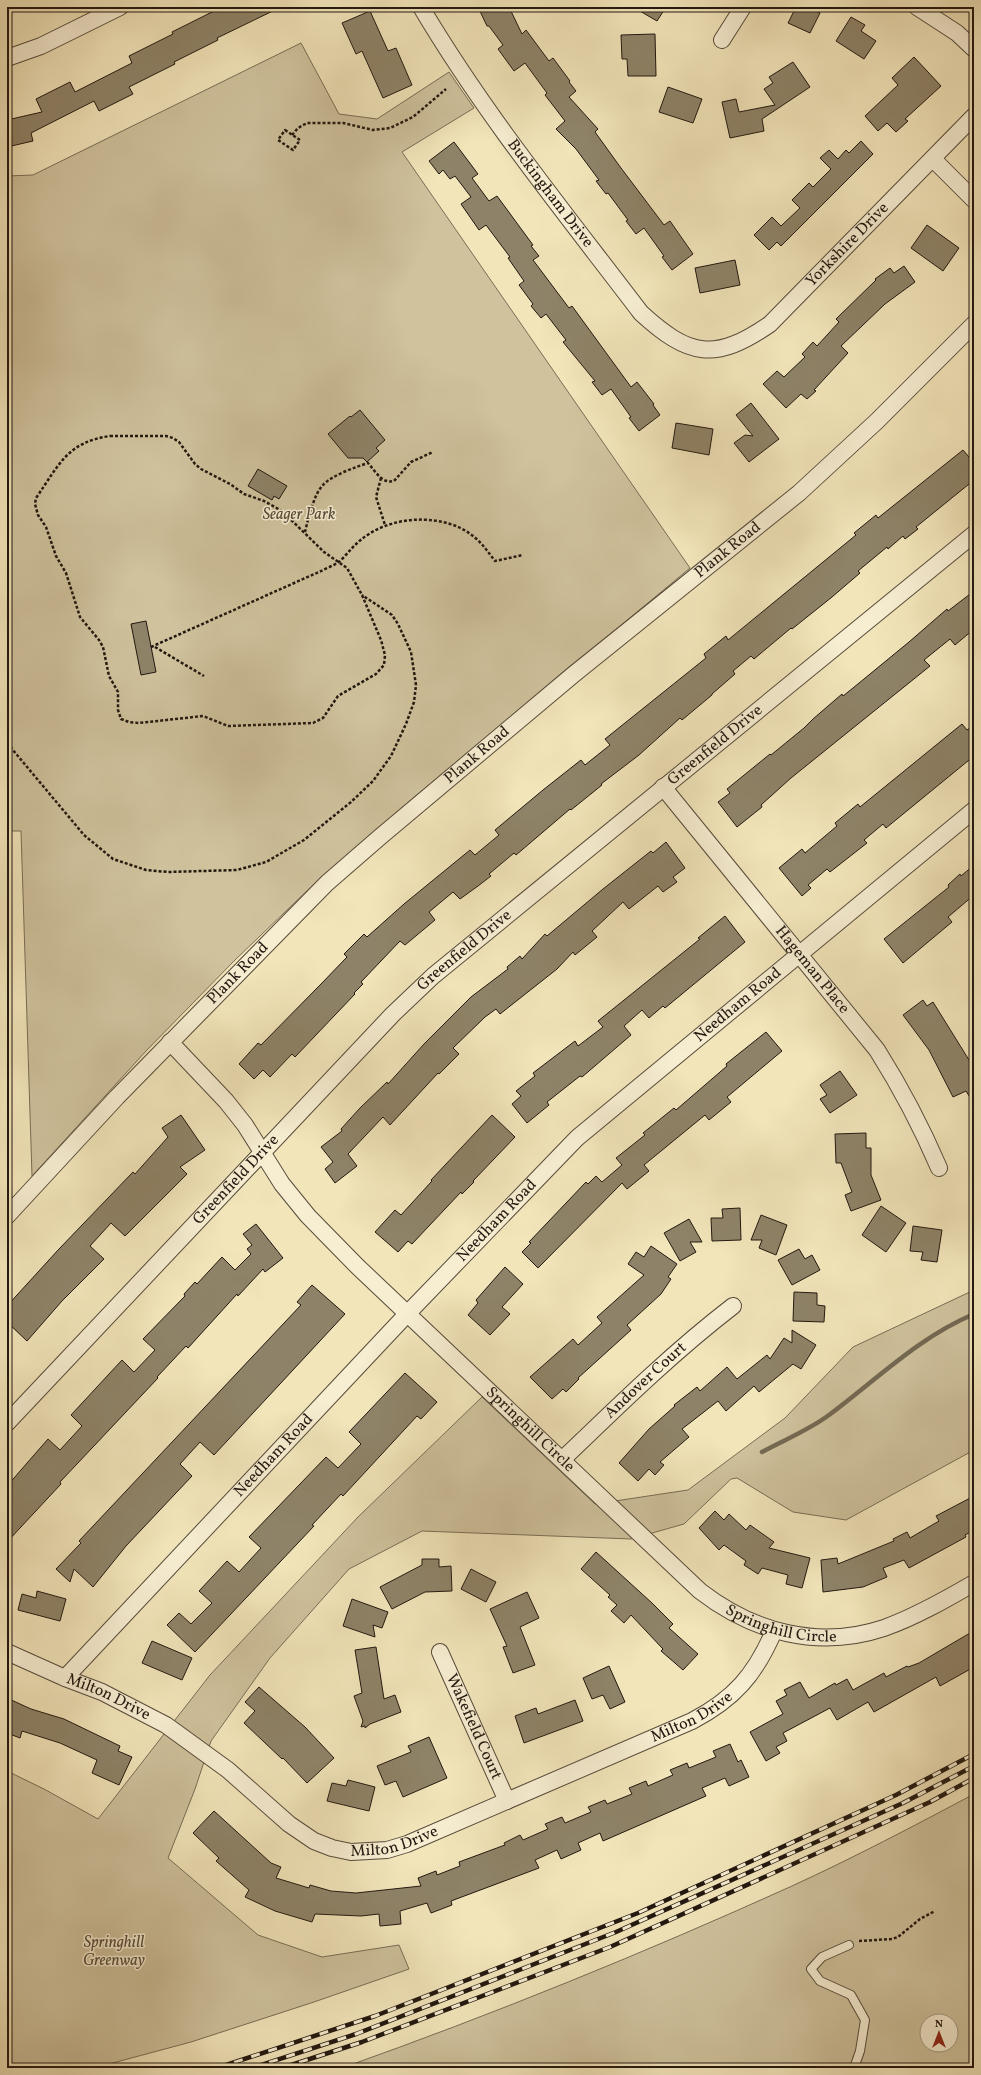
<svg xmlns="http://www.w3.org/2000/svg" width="981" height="2075" font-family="Vollkorn,serif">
<rect width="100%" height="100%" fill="#f2e5ba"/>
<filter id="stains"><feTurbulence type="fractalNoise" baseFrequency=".005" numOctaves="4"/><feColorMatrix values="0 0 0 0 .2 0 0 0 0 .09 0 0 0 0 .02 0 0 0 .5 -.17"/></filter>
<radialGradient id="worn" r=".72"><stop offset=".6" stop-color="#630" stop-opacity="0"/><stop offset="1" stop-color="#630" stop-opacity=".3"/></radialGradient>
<g fill="#cfc29d" stroke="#786d56" fill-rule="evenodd">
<path d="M301,43L339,114L377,119L449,72L474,108L402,152L690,568L412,799L311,887L234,961L146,1051L32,1176L21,831H7V359L11,357L7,289V176L33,175Z"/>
<path d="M974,1290V1450L846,1520L793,1512L737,1478L731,1479L684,1524L631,1539L422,1531L349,1569L270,1658L211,1741L195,1789L168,1858L258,1935L322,1957L399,1945L409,1969L314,2002L191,2042L94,2068H7V1771L44,1789L98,1819L210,1675L358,1517L482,1397L595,1504L688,1490L785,1418L853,1347Z"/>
<path d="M974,1794V2068H342C494,2014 644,1953 792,1886C853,1858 914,1826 974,1794ZM927,2021H951V2045H927Z"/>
</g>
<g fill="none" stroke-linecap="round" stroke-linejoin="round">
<path stroke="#746953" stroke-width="4.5" d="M762,1452C784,1440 809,1430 829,1415C876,1380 919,1337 974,1314"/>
</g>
<g fill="#8e8368" stroke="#221810">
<path d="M222,7H281L217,38L218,40L174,62L175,64L129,87L133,94L99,111L94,101L31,133L33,141L7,147V120L42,112L36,99L70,82L75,92L132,63L129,56L173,34L172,32Z"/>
<path d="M478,7H509L522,34L526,30L549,61L553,58L570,81L569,82L576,91L569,97L598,129L595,132L621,168L664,225L670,221L693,254L672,270L662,257L664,256L644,228L636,234L626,221L628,220L608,193L606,194L596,181L599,180L576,149L556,129L565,121L545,95L547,93L525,63L514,71L498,49L503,45L489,26H487Z"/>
<path d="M633,7H666L657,21Z"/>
<path d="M796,7H818L816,11L820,13L810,33L788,23Z"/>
<path d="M370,11L388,51L396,48L412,85L383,98L362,51L356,54L342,23Z"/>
<path d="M851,17L865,25L861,31L876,41L864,59L836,41Z"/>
<path d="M655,34L656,76H628L627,59H622L621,35Z"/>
<path d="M914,57L941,86L905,119L908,121L896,132L887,123L878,131L865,116L898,85L892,78Z"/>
<path d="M793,62L810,87L762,119L764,131L730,138L722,102L736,99L739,112L775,105L764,89L773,83L769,77Z"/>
<path d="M668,87L702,99L693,123L659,112Z"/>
<path d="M861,141L873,154L781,246L777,242L769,250L754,235L772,217L781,226L800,208L792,200L809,183L813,187L831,169L820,158L829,150L838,159L846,150L849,153Z"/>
<path d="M454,142L478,174L472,178L489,201L497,196L533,245L531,246L539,256L533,260L569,308L572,306L631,387L637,382L654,404L653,405L660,415L639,431L629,418L631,417L611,389L602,395L592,382L595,381L563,342L566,340L546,314L541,318L531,306L533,304L519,285L524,281L508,258L510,257L486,225L479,230L461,204L471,197L455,176L450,179L443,170L439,174L429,161Z"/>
<path d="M927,225L959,248L943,271L911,248Z"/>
<path d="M735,260L740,285L700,293L695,268Z"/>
<path d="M904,266L915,282L885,304L841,346L848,353L814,390L816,391L807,399L801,394L786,408L763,384L777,371L784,377L805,357L802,354L813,342L817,346L839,322L836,319L876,280L875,279L890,268L894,273Z"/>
<path d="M751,403L779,439L749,462L734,443L745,435L753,436L736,415Z"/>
<path d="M360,410L385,440L376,448L379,451L367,462L363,458H348L328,434L350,416L351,417Z"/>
<path d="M676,423L713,429L709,455L672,448Z"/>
<path d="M963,450L974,463V480L916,527L918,529L905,539L903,536L888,549L887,547L858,571L860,573L832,597L792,629L791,628L754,659L751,656L733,671L735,674L712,694V695L682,720L680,718L639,755L601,784L602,785L571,810L570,809L516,855L514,853L489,874L491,876L478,886L460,899L453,892L429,912L435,920L405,945L400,941L361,982L363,984L354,993L355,994L295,1057L292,1054L270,1077L263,1070L254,1079L239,1064L258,1043L261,1045L321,984L347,957L344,954L364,934L367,937L404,904L470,850L475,855L499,835L495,830L543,790L581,760L585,765L610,745L605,739L706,658L704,654L726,636L728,640L856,535L854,533L876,515L878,518Z"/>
<path d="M258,469L287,486L279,499L274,496L272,500L248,486Z"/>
<path d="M974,591V629L955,645L950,639L924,660L930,666L791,778L761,805L762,807L737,827L718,802L730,793L727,789L770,754L771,755L804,728L813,719L842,694L843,696L853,688L909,642L947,609L948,611Z"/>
<path d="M146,621L156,672L141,675L131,624Z"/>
<path d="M962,724L967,730L974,725V756L886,828L883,824L864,840L867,843L830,872L827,869L808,885L811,888L802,896L779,868L802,849L805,853L837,826L835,823L858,804L860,807Z"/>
<path d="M666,842L685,868L673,877L677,882L663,892L658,886L629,909L623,902L592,931L597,937L575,955L573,952L557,969L500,1014L496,1009L485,1017L453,1048L459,1054L439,1074L438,1073L390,1125L383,1117L348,1154L357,1166L335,1183L325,1169L333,1162L321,1147L342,1131L341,1129L360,1108L387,1082L388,1084L424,1044L471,997L508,969L507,967L520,956L522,959L545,934L547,936L603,889L651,851L653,853Z"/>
<path d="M974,865V895L948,917L952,922L903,963L884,939L949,887L948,885L960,874L961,876Z"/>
<path d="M725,916L745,942L665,1008L663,1006L649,1018L642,1010L624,1026L631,1035L582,1077L580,1076L547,1102L549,1105L527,1123L512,1104L521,1096L516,1091L535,1076L533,1073L575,1041L578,1046L603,1027L598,1021L700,939L698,938Z"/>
<path d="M923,1000L927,1006L933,1002L974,1068V1104L966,1091L953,1097L929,1050L903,1015Z"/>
<path d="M766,1032L782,1051L727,1097L731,1102L709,1120L705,1115L644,1165L649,1171L627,1189L622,1183L538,1268L522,1252L531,1243L529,1242L586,1182L588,1184L596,1176L602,1182L622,1165L616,1158L645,1135L643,1133L674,1108L676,1110L727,1066L726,1064Z"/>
<path d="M840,1071L857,1095L830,1113L820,1099L827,1095L820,1085Z"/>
<path d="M181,1115L205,1150L180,1167L187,1174L125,1236L111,1223L90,1246L104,1259L62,1301L27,1341L7,1322V1306L59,1249L133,1172L135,1174L168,1137L162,1128Z"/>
<path d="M492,1115L515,1137L473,1181L474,1182L462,1194L461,1192L412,1244L408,1241L398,1252L375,1232L395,1210L401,1215L432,1181L431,1180Z"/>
<path d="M866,1133V1148H871V1175L881,1200L851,1211L845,1195L852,1192L841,1163H836L835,1134Z"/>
<path d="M881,1206L906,1223L886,1252L862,1235Z"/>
<path d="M740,1208L741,1240L712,1241L711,1218H723L722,1209Z"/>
<path d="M761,1215L787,1225L776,1255L759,1248L762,1240H751Z"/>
<path d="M689,1219L702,1242H690L696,1252L680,1261L664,1233Z"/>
<path d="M256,1224L283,1258L265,1272L263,1269L238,1296L237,1294L188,1348L186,1346L157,1377L158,1378L60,1482L61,1484L7,1542V1486L48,1439L60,1450L82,1426L71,1415L122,1360L134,1372L155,1350L143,1339L185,1296L184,1294L195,1282L197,1284L222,1257L235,1270L251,1254L247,1249L252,1245L243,1234Z"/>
<path d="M913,1226L942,1230L937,1262L921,1260L923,1252L910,1251Z"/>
<path d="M651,1246L677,1264L668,1277L671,1279L661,1294L627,1325L631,1330L578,1378L579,1379L566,1392L563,1389L552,1399L530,1377L573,1339L578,1345L602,1323L597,1317L644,1275L628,1264L636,1252L644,1257Z"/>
<path d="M799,1249L805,1259L812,1255L820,1270L792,1285L778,1260Z"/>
<path d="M505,1267L523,1284L502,1307L510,1314L490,1335L468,1315L478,1303L476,1300Z"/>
<path d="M312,1285L345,1314L214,1455L200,1442L180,1464L192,1476L126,1546L93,1587L74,1569L70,1582L56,1569L81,1543L79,1541L301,1305L297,1302Z"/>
<path d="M794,1292L817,1293V1305L825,1306L824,1322L793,1321Z"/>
<path d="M792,1330L816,1345L801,1369L793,1364L759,1392L754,1386L726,1411L718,1401L682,1429L689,1437L660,1462L664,1465L655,1475L649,1469L638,1481L619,1463L649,1429L675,1406L674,1405L697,1387L700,1391L727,1367L737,1379L767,1355L770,1359L784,1338L792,1343Z"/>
<path d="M405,1373L437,1402L421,1419L417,1416L343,1496L341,1494L312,1525L314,1526L195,1652L167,1625L179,1613L191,1624L212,1603L199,1591L227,1561L239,1572L261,1548L249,1537L326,1457L338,1468L361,1444L349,1432Z"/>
<path d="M974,1496V1530L965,1535L966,1537L909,1568L904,1560L883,1568L887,1577L863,1587L823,1592L821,1560L837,1558L838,1564L894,1541L893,1539L907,1532L910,1538L939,1521L936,1516Z"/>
<path d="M715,1511L724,1520L729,1514L746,1530L750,1525L774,1542L769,1548L810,1558L802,1588L786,1584L788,1575L762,1568L758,1574L744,1565L746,1561L724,1545L719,1550L699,1528Z"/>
<path d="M596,1552L652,1603L673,1624L669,1628L698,1654L683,1670L661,1651L663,1649L631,1615L624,1623L611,1611L617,1605L608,1597L610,1595L581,1569Z"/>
<path d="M422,1559H439V1567L451,1566L452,1591L425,1592L392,1609L380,1587L422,1565Z"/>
<path d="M471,1569L496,1582L486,1602L461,1589Z"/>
<path d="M37,1591L66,1599L60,1621L18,1610L22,1594L36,1598Z"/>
<path d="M527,1592L539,1618L520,1627L535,1665L513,1673L503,1647L507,1646L490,1609Z"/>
<path d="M352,1599L388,1612L382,1628L373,1625L375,1637L343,1626Z"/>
<path d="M970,1633L974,1640V1667L940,1686L936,1677L874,1712L868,1702L837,1720L830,1708L783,1733L787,1741L776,1747L780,1753L766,1761L750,1732L783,1714L776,1701L787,1695L784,1690L800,1682L809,1698L835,1683L836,1685L847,1679L853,1690L884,1673L886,1677L907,1666L908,1667L919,1663Z"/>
<path d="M152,1641L192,1658L182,1680L142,1663Z"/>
<path d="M376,1647L384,1699L395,1695L401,1712L370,1724L365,1728V1726L361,1727L363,1721L354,1696L362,1693L355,1650Z"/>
<path d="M609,1666L625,1702L610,1709L603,1695L592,1699L583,1678Z"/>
<path d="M259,1687L305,1727L334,1758L307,1783L283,1758L282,1759L244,1723L255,1711L245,1702Z"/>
<path d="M7,1698L31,1709L64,1719L120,1746L118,1751L132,1757L119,1785L92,1773L97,1760L60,1743L22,1731L20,1738L7,1733Z"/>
<path d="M575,1700L583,1721L524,1743L515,1716L536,1708L538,1714Z"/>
<path d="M429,1737L447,1778L403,1797L396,1781L385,1785L377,1766L411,1752L408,1746Z"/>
<path d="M730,1744L738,1762L741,1760L749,1777L729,1786L725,1778L702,1788L706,1796L603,1841L600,1833L578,1843L581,1850L561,1859L557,1850L535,1860L539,1868L451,1901L452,1905L431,1913L427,1903L400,1911L401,1924L380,1926L379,1914L361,1916L315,1914L312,1922L275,1911L245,1897L249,1890L216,1861L219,1858L193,1833L214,1811L271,1863L281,1867L276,1878L309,1888L310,1885L331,1891L356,1893L421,1886L418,1878L436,1871L437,1875L460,1866L459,1862L505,1845L504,1843L520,1835L523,1840L548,1829L545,1824L562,1817L565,1823L591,1812L588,1807L605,1800L607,1804L632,1794L629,1788L646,1781L648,1786L673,1775L670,1770L687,1763L689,1768L716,1757L713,1751Z"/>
<path d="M348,1780L375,1787L369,1811L327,1801L332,1783L346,1786Z"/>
</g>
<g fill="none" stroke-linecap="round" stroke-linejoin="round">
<g stroke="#564b3a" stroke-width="10">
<path id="lane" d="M849,1945L822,1957L811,1969L820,1981L851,1995L865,2020L860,2051L854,2068"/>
</g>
<g stroke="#564b3a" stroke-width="18">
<g id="street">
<path id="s1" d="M421,7C485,115 565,213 641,313C689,357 715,362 770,324L974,116"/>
<path d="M917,7L957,33L974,49"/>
<path d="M722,40L743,7"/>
<path d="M7,58L41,46L120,7"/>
<path d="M933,159L974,200"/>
<path id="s2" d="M663,787L877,1050C901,1088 921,1126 939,1168"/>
<path id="s3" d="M170,1042L226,1101L245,1125L282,1184L308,1216L358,1267L700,1591C753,1632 818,1650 884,1628C915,1617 945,1600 974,1583"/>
<path id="s4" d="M7,1216L117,1097L327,883L380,837L574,674L799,493L877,421L974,324"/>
<path id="s5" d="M7,1423L393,1014L433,976L974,534"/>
<path id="s6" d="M563,1459C618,1406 672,1353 733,1306"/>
<path id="s7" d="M7,1652L65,1678L102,1692L166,1725L228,1770L289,1824L314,1841L332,1848L351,1852L387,1850L407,1844L692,1721C734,1699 755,1675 774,1631"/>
<path id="s8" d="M440,1652L507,1801"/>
<path id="s9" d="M65,1678L408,1313L577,1138L974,810"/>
</g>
</g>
<g stroke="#221810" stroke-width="2.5" stroke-dasharray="3 2" stroke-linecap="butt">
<path d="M285,130L300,140L293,150L278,140Z"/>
<path d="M292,135L298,128L307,123H343L373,130L390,128L413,117L446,89"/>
<path d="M110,436H166L173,438L179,442L195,464L201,469L230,484L244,494L264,501L282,511L324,552L347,568L362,595L381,640L385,655L384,665L376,674L338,696L323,718L313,723L228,726L203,716L139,723L129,722L121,719L118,710V692L109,676L103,647L99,640L80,617L66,573L56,556L46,527L38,515L35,504L36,498C59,465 67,442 110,436Z"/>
<path d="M381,478L376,497L385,525"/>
<path d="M305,532C308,519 314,494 323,485C332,475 356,467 368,463C376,472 382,484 394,481L411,462L433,452"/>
<path d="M151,647L321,571C327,568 335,565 340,561C350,551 357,541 369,534C398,515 446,514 473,536C482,543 488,552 495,561L523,555"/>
<path d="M155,647L204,676"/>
<path d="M7,743L84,835L113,859L146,870L168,872L237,870L266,862L304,840L351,802L373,781L391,756L406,724L414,702L416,685L411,652L398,624L392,615L362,595"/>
<path d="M859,1941L892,1939L898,1937L920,1919L935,1911"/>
</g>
<use href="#lane" stroke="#f7eed2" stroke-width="8"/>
<use href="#street" stroke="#f7eed2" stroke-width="16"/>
<g stroke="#221810" stroke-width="4.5">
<g id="rail">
<path d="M217,2068L375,2016L638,1913L896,1795L974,1754"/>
<path d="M252,2068L356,2034L616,1932L903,1803L974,1766"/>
<path d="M282,2068L362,2042L610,1947L930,1802L974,1778"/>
</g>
</g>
<use href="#rail" stroke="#f7eed2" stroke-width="3" stroke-dasharray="9" stroke-linecap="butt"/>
</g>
<g text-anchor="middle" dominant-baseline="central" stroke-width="3" stroke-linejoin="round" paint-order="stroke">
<g font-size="16" fill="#221810" stroke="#f7eed2">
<text stroke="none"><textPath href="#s1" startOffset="227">Buckingham Drive</textPath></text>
<text stroke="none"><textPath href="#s1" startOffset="634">Yorkshire Drive</textPath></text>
<text stroke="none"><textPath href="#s4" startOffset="983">Plank Road</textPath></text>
<text stroke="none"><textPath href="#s5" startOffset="982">Greenfield Drive</textPath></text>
<text stroke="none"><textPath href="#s4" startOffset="659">Plank Road</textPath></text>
<text stroke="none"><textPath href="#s5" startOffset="658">Greenfield Drive</textPath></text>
<text stroke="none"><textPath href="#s2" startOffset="236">Hageman Place</textPath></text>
<text stroke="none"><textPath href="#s4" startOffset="335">Plank Road</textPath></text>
<text stroke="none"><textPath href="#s9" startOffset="953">Needham Road</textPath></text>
<text stroke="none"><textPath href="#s5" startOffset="334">Greenfield Drive</textPath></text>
<text stroke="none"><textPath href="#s9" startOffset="629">Needham Road</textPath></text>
<text stroke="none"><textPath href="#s6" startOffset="114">Andover Court</textPath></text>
<text stroke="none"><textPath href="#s3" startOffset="531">Springhill Circle</textPath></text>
<text stroke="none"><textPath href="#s9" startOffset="305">Needham Road</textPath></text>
<text stroke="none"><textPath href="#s3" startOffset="855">Springhill Circle</textPath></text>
<text stroke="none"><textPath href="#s7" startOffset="111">Milton Drive</textPath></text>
<text stroke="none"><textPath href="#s7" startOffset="771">Milton Drive</textPath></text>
<text stroke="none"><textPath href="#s8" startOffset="82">Wakefield Court</textPath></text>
<text stroke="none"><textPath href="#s7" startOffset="447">Milton Drive</textPath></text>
</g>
<g font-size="16" font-style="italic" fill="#564b3a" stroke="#f7eed2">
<text x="299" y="515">Seager Park</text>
<text x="114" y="1943">Springhill<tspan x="114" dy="18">Greenway</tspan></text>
</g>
</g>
<rect width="981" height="2075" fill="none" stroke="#f2e5ba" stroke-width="24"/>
<rect x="8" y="8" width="965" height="2059" fill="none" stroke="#221810" stroke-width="2"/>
<rect x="12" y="12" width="957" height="2051" fill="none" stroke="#221810"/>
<g transform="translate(939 2033)"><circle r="19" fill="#f7eed2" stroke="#a29884"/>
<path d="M0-3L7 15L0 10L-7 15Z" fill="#8f2418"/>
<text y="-6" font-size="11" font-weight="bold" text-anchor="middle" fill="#221810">N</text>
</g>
<rect width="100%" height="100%" filter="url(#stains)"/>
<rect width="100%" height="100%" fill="url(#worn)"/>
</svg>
